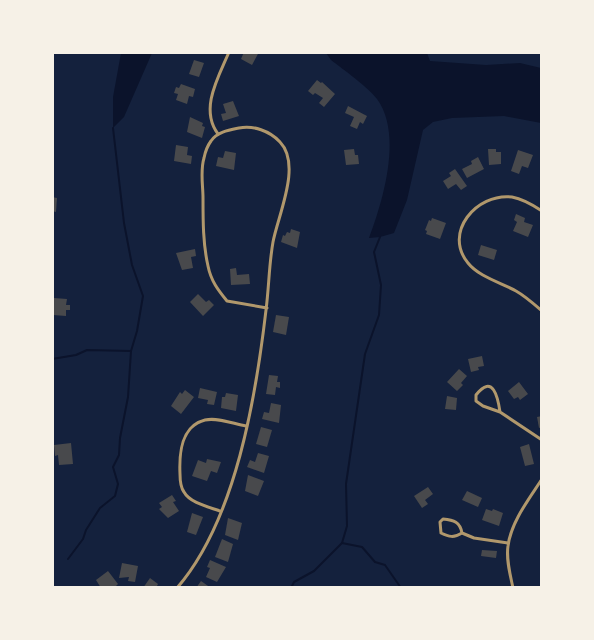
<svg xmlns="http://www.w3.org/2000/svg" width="594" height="640" font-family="Overpass,sans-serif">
<rect width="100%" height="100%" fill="#14213d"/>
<g fill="#0b132b">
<path d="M121,53H152L124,117L113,128V97Z"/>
<path d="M326,53H427L430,61L486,65L520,63L541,68V123L504,116L452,118L433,122L423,130L407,200L394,233L380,237L369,238C383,201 403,134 377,99C368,87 344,70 331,60Z"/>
</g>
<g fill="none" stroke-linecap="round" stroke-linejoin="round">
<g stroke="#0b132b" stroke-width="2">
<path d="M52,359L76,355L87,350L131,351"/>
<path d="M342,543L362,547L375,562L385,565L401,588"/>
<path d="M68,559L83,539L86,530L100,508L115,496L118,484L113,467L119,455L120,438L128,397L131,351L137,331L143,296L132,265L124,223L113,128"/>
<path d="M291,588L294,582L314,571L342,543L347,526L346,484L365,354L379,315L381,285L374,252L380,237"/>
</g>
</g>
<g fill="#48494c">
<path d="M244,52H259L252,65L241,59Z"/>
<path d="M194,60L204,63L199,77L189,74Z"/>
<path d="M317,80L321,83L322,82L335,94L324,107L319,103L323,98L315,93L313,95L308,91Z"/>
<path d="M181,84L195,89L193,97L189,96L187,104L176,100L178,94L174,93L176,87L179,88Z"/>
<path d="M233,101L239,116L223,121L221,114L226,113L223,104Z"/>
<path d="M348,106L367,116L363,124L360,122L357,129L350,126L354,117L345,113Z"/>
<path d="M190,117L203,123L202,126L205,127L202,138L187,132Z"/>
<path d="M176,145L188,147L187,155L192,156L191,164L174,161Z"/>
<path d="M354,149L355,155H358L359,164L346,165L344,150Z"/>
<path d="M488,149H496V152H501V164L489,165Z"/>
<path d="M518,150L533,155L528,168L522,166L519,174L511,171Z"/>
<path d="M225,151L236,153L234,170L216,166L218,157L223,158Z"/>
<path d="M478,157L484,169L467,178L462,169L472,164L471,161Z"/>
<path d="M455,169L467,186L461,190L456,184L448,189L443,181L451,176L449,173Z"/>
<path d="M52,197L57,198L56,212L52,211Z"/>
<path d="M516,214L525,218L524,222L533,225L528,237L513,231L517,222L514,220Z"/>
<path d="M432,218L446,223L440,239L426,234L427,231L425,230L429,220L431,221Z"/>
<path d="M291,229L300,232L297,248L281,242L283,235L285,236L287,232L290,233Z"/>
<path d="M481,245L497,250L494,260L478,255Z"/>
<path d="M195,249L196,256L191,257L193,268L182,270L176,253Z"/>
<path d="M236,268L237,275L249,274L250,284L231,285L230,269Z"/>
<path d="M198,294L206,302L209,300L214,305L203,316L190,302Z"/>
<path d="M54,298L67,299L66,305H70V310H66V316L53,315Z"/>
<path d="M276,315L289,317L286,335L273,332Z"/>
<path d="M482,356L484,366L478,367L479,370L471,372L468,359Z"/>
<path d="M459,369L467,376L461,383L463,385L457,391L447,382Z"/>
<path d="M269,375L278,376L277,382H280V388L276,387L275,395L266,394Z"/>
<path d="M519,382L528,394L520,400L518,397L514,399L508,391Z"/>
<path d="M200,388L217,392L214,405L207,404L208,400L198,398Z"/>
<path d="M185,390L194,397L181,414L171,406L180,392L182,394Z"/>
<path d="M226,393L238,395L236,411L221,408L222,397H225Z"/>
<path d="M447,396L457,398L456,410L445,409Z"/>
<path d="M271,403L281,405L279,423L262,419L264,412L269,413Z"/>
<path d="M542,416V427L539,428L537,417Z"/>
<path d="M261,427L272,430L267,447L256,444Z"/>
<path d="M71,443L73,464L59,465L58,455L55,456L54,445Z"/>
<path d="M529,444L534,464L525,466L520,447Z"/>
<path d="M258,453L269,456L264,473L247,467L250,460L255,462Z"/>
<path d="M207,459L221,462L217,473L211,471L207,481L192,476L198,460L206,463Z"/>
<path d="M248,475L264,481L258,496L245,491Z"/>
<path d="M428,487L433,494L425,500L428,504L422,508L414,496Z"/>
<path d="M467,491L482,498L478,507L462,500Z"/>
<path d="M172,495L176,501L173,502L179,511L168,518L159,509L162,507L159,503Z"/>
<path d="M486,509L492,511L493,509L503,513L499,526L482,520Z"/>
<path d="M192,513L203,517L196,535L187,532Z"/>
<path d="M228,518L242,523L238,540L225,535Z"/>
<path d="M222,539L233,544L228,562L215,557Z"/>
<path d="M482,550L497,551L496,558L481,556Z"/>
<path d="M210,560L226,567L217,582L206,577L210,568L207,567Z"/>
<path d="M122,563L138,566L135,582L128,581L129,577L119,578Z"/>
<path d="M108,571L118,584L114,588H101L96,580Z"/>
<path d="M150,578L158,584L156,588H143Z"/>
<path d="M201,581L211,588H196Z"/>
</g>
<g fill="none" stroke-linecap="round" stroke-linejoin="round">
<g stroke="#b1986c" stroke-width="3">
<path d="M218,134C199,109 219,76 229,52"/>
<path d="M542,211C533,205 523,199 512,197C476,193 443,233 468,263C479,277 502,283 516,291C525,296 534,304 542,311"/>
<path d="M500,412C498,398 493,373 476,395V401L483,406L500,412L542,440"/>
<path d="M220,511C209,507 190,503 184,492C181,488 180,479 180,474C179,453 181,426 205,420C218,417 234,424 246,426"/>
<path d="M462,533C454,538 449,537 441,533L440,522L443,519C454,520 460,522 462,533L474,538L508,543"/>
<path d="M177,588C236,520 256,396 266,310C269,287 269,264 273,242C278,215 302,165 280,142C270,131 253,125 239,128C229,130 217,132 211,141C208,145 205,153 204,158C200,171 203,185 203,198C203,221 203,244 208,266C211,281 218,290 227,301L267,308"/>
<path d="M513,588C510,574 506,559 508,546C511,522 529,499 542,479"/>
</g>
</g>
<rect width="594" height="640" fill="none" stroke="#f6f1e7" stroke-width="108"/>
</svg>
